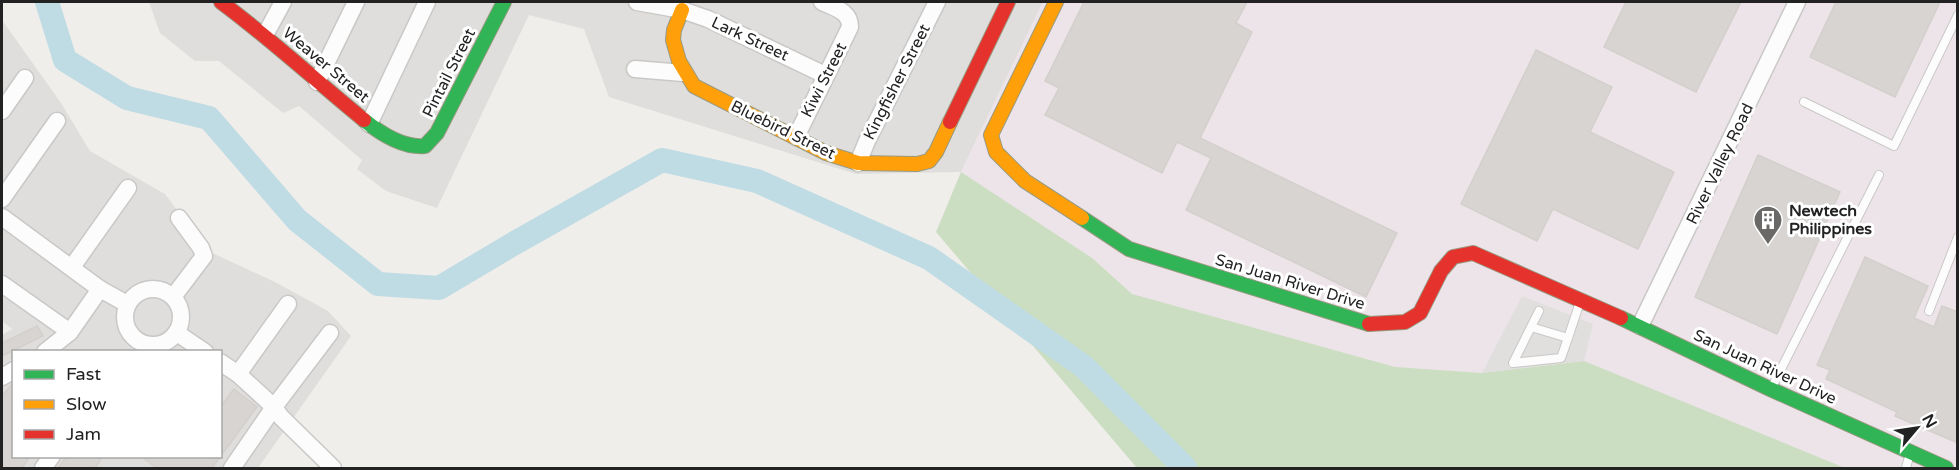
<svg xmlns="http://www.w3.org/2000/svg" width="1959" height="470" font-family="'Varela Round',sans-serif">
<rect width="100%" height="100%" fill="#f0eeeb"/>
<g fill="#dfdedc" fill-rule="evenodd">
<path d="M149,2H1043L961,172L856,174L609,97L584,29L529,15L437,208L386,191L357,169L362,160L299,106L283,113L219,61H195L160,33Z"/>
<path d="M2,20L61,103L90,151L165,194L208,251L275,282L328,311L351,336L258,468H2V335L12,329L2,321ZM14,352H220V456H14Z"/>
</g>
<path fill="#ede4e9" d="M1043,2H1957V468H1223L936,232L961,172Z"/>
<path fill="#cbdec1" d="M961,172L1092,258L1132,294L1395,367L1482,373L1584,361L1845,468H1137L936,232Z"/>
<path fill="#e0dfde" d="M1522,296L1593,324L1584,361L1482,373Z"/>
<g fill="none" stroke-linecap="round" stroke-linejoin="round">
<path stroke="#bfdbe3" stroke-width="24" d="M47,2L65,60L127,98L209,118L297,220L378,284L439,288L513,244L662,160L757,181L929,258L1083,366L1185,468"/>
</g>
<g fill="#d7d4d2" stroke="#d3d0cc" stroke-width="1.5">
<path d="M1084,2H1247L1236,23L1252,32L1200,138L1397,233L1366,297L1186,210L1211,158L1177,142L1162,173L1045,115L1059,88L1045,81Z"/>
<path d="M1626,2H1741L1696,92L1604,47Z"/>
<path d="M1836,2H1940L1895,97L1810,57Z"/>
<path d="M1536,50L1612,87L1590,132L1674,172L1638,249L1553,209L1537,241L1461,204Z"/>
<path d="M1758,155L1840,192L1777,334L1695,297Z"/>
<path d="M1865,257L1928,286L1914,318L1934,327L1942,306L1958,312V443L1895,416L1897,412L1826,379L1830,370L1817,365Z"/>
<path d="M37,326L43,336L2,356V343Z"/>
<path d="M14,382V456H30L22,468H2V396Z"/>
<path d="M234,389L257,407L212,468H157L140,456H220V407Z"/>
<path d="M67,456H103L95,468H58Z"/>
</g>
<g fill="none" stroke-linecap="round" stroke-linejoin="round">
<g stroke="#c9c8c7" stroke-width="10">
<g id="lane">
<path d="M1804,102L1894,146L1958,15"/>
<path d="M1929,311L1958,237"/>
<path d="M1531,327L1568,338L1561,358L1513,363L1539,311"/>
<path d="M1568,338L1580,302"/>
<path d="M1771,389L1879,175"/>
<path d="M1906,468L1910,453"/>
</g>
</g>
<g stroke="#c9c8c7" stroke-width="19">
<g id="street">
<path d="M637,2L682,10L708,19L825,75"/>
<path d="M265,35L283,2"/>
<path d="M635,69L683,73"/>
<path d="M317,82L356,2"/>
<path d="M2,111L25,78"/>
<path d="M369,124L427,2"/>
<path d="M796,137L850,27C850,11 835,8 822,2"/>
<path d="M858,163L867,141L937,2"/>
<path d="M2,199L57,121"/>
<path d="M2,217L100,289L127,304"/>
<path d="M72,267L128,188"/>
<path d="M2,284L70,332"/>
<circle cx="153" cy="317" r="28"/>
<path d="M173,297L204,256L201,248L179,218"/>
<path d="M1640,326L1797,2"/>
<path d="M177,333L205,352"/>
<path d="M45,352L70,332L100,289"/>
<path d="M220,362L238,374L274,407L281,417L333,468"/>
<path d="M238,374L288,304"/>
<path d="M2,377L14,370"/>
<path d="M43,468L52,456"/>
<path d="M232,468L274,407L330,333"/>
</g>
</g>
<g stroke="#999a82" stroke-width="16">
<g id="fast">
<path d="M364,120C381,134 403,148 425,146L437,133L504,2"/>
<path d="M1082,218L1129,249L1369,324"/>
<path d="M1621,318L1770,389L1946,468"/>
</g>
</g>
<g stroke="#999a82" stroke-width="16">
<g id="slow">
<path d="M1056,2L991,135L996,152L1025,181L1082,218"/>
<path d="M682,10L674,30L673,40L679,61L694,86L826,153L858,163L917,164L929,161L936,152L950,122"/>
</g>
</g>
<g stroke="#999a82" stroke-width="16">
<g id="jam">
<path d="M221,2C271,39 316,81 364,120"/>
<path d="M950,122L1008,2"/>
<path d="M1369,324L1405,322L1420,313L1441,271L1453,257L1473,253L1621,318"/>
</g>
</g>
<use href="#lane" stroke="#fdfcfc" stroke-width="8"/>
<use href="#street" stroke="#fdfcfc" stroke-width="16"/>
<use href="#fast" stroke="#30b455" stroke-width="14"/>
<use href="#slow" stroke="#ff9f0a" stroke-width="14"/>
<use href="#jam" stroke="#e5322d" stroke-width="14"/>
</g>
<defs>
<g id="building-pin" transform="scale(1.5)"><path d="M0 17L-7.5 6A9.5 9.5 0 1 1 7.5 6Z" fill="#6a6968" stroke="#fff"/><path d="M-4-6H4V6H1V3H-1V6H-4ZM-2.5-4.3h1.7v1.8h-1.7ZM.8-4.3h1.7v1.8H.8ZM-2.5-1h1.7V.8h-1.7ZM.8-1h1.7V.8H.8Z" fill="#fff"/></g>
</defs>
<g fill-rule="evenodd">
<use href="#building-pin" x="1768" y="220"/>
</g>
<g text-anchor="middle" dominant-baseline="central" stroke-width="6" stroke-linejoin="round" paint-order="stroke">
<g font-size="16" fill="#222" stroke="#fff">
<text transform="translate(750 39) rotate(25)">Lark Street</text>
<text transform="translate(326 65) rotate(40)">Weaver Street</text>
<text transform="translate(449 73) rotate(-63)">Pintail Street</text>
<text transform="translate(824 80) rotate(-63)">Kiwi Street</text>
<text transform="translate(897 82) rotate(-63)">Kingfisher Street</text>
<text transform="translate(783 130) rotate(26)">Bluebird Street</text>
<text transform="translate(1720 164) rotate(-64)">River Valley Road</text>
<text transform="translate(1290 282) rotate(17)">San Juan River Drive</text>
<text transform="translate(1765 367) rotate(25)">San Juan River Drive</text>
</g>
<g font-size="16" font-weight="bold" fill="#222" stroke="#fff" text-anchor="start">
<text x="1789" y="211">Newtech<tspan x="1789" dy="18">Philippines</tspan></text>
</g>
</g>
<rect width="1959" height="470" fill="none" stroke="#222222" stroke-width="6"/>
<rect x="12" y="350" width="210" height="108" fill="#ffffff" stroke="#a7a7a7" stroke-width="1.5"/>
<rect x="24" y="370" width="30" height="9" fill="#30b455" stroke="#a7a7a7" stroke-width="1.5"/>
<text x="66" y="380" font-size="18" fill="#222222">Fast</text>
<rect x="24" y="400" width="30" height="9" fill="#ff9f0a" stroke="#a7a7a7" stroke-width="1.5"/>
<text x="66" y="410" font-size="18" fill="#222222">Slow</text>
<rect x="24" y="430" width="30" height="9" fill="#e5322d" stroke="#a7a7a7" stroke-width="1.5"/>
<text x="66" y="440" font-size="18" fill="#222222">Jam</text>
<g transform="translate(1917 428) rotate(61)" stroke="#ffffff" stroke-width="4.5" paint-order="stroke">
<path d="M0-4.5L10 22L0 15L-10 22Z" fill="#222222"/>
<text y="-9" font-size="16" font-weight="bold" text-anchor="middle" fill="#222222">N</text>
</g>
</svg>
